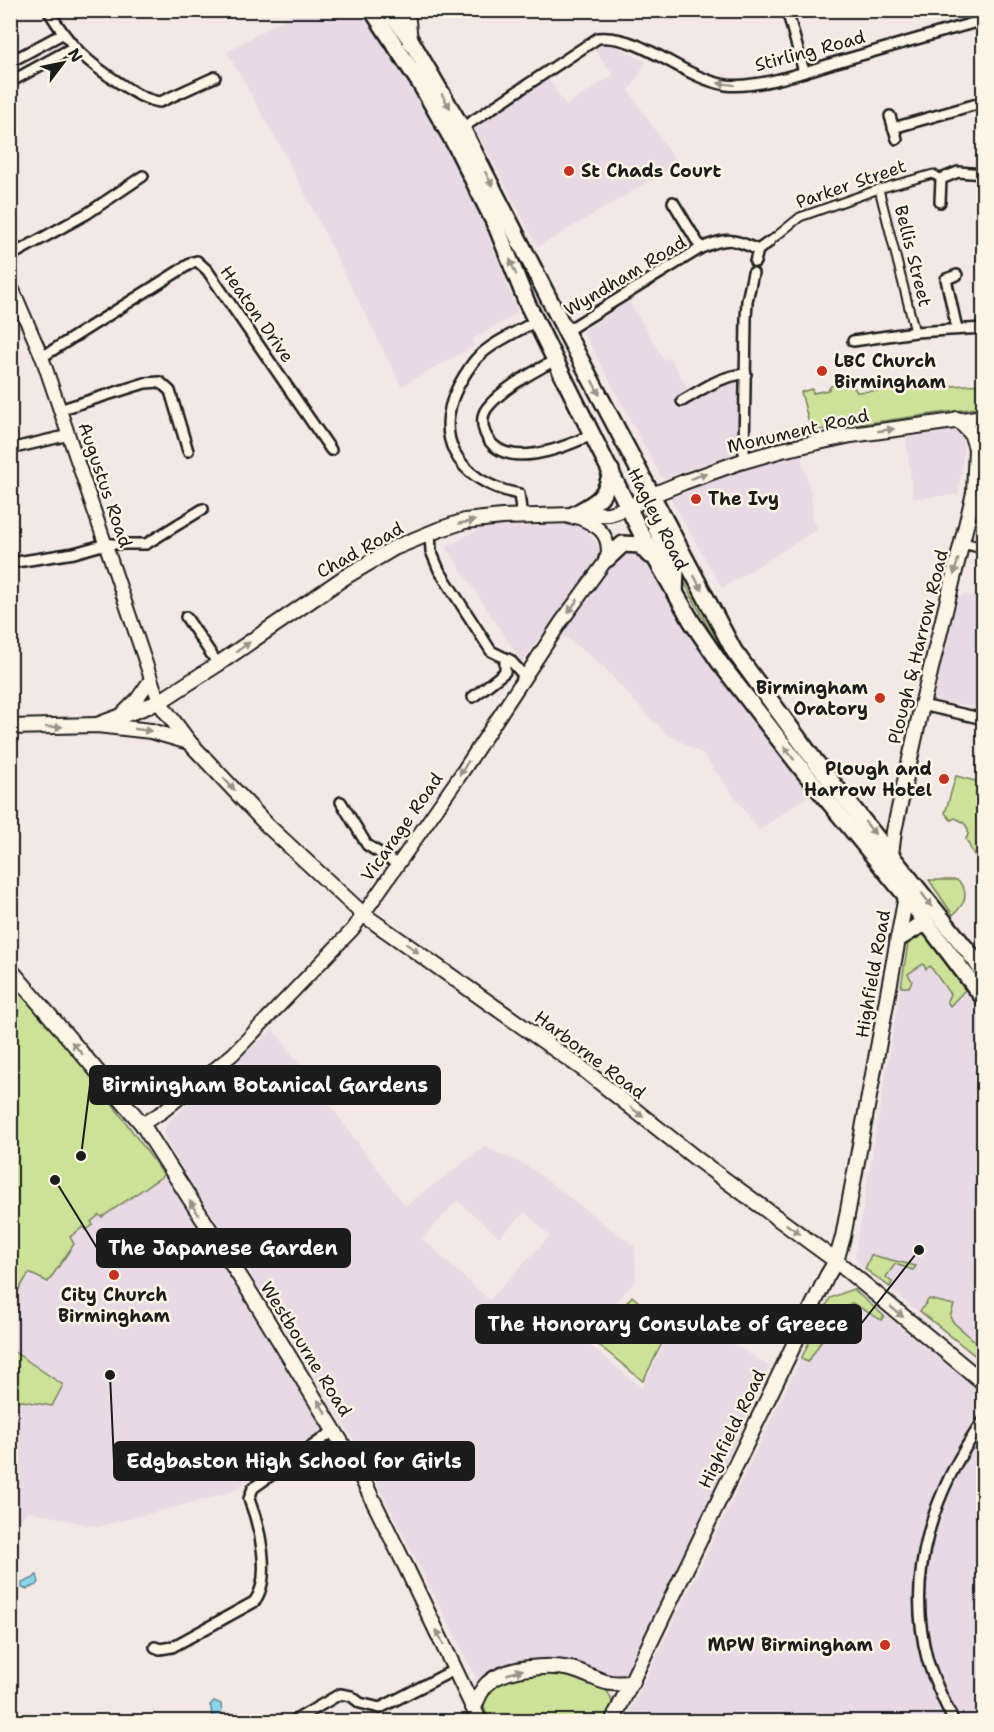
<svg xmlns="http://www.w3.org/2000/svg" width="994" height="1732" font-family="'Shantell Sans',sans-serif">
<rect width="100%" height="100%" fill="#f3e8e5"/>
<filter id="ink" filterUnits="userSpaceOnUse"><feTurbulence type="fractalNoise" baseFrequency=".0167" numOctaves="2"/><feDisplacementMap in="SourceGraphic" scale="12" xChannelSelector="R" yChannelSelector="G"/><feConvolveMatrix kernelMatrix="1 2 1 2 8 2 1 2 1" color-interpolation-filters="sRGB"/></filter>
<g filter="url(#ink)">
<g fill="#e8d9e5" fill-rule="evenodd">
<path d="M297,11H366L449,145L477,207L518,313L473,339V347L401,386L287,158L227,52Z"/>
<path d="M601,42L617,47L646,62L629,91L678,164L538,247L473,125L547,77L566,106L613,75L593,47Z"/>
<path d="M629,301L664,360L670,358L693,398L738,374V453L665,478L661,477L583,331Z"/>
<path d="M954,430L963,439L964,451L958,495L913,498L906,438Z"/>
<path d="M801,455L811,495L813,519L818,529L722,588L667,492L745,467Z"/>
<path d="M582,525L608,557L635,548L724,683L809,795L759,830L704,755L667,734L645,713L603,666L566,637L542,634L522,662L446,547L483,527Z"/>
<path d="M964,594L983,599V709L933,699L958,598Z"/>
<path d="M923,932L983,1016V1364L865,1269L858,1263L855,1255L909,937Z"/>
<path d="M273,1029L405,1206L485,1147L529,1167L635,1247L636,1280L584,1340L642,1388L680,1311L769,1366L671,1590L629,1673L617,1682L567,1665L495,1671L479,1683L362,1454L303,1357L173,1154L165,1135V1128L169,1121ZM457,1200L499,1237L525,1212L550,1236L489,1300L422,1239Z"/>
<path d="M164,1175L255,1315L324,1430L229,1493L97,1527L29,1511L11,1530V1302L29,1272L48,1282L74,1244L70,1238L84,1227L86,1230L90,1222L100,1215L102,1217Z"/>
<path d="M848,1288L853,1289L983,1394V1721L625,1722L830,1298Z"/>
</g>
<g fill="#cce298" stroke="#747f5a" stroke-width="1.5">
<path d="M850,382L857,392L983,384V407L811,431L801,392L812,389L813,393L828,390L831,386Z"/>
<path d="M674,553L726,648L723,651L719,648L670,555Z"/>
<path d="M956,776L983,783V840L974,855L966,839C972,829 965,822 955,818L951,820L945,813Z"/>
<path d="M929,880H957C971,892 965,904 953,915Z"/>
<path d="M923,932L965,990L950,1006L947,1001L950,994L930,966L926,969L923,964L908,974L912,981L909,987H901L909,937Z"/>
<path d="M11,979L106,1095L164,1175L102,1217L99,1215L91,1222L93,1225L86,1230L83,1227L70,1237L74,1244L48,1282L29,1273L11,1302Z"/>
<path d="M871,1255L916,1266L913,1270L895,1264L886,1277L892,1282L890,1287L865,1269Z"/>
<path d="M853,1289L884,1316L881,1320L852,1303L841,1310L808,1362L801,1359L830,1298Z"/>
<path d="M632,1296L669,1329L643,1381L595,1342Z"/>
<path d="M929,1299L954,1305L950,1317L954,1323L983,1348V1362L920,1311Z"/>
<path d="M10,1349L63,1385L52,1406L11,1399Z"/>
<path d="M545,1674C566,1676 614,1676 612,1708C612,1712 608,1718 607,1721L490,1722L483,1705C494,1676 518,1676 545,1674Z"/>
</g>
<g fill="#8cd6ec" stroke="#5f8c99" stroke-width="1.5">
<path d="M36,1575H37L39,1582L37,1585L27,1589L22,1588V1583L34,1578Z"/>
<path d="M214,1701L221,1704L222,1715L218,1721H214C210,1717 213,1710 210,1705Z"/>
</g>
<g fill="none" stroke-linecap="round" stroke-linejoin="round">
<g stroke="#1c1c1c" stroke-width="11">
<g id="pedestrian">
<path d="M879,189L915,332"/>
<path d="M769,242L800,217L879,189L933,174L941,179"/>
</g>
</g>
<g stroke="#1c1c1c" stroke-width="14">
<g id="minor">
<path d="M48,10C70,46 86,62 121,84C133,92 145,100 160,102L215,77"/>
<path d="M787,10L804,72"/>
<path d="M10,62L62,34"/>
<path d="M10,82L74,47"/>
<path d="M890,116L897,139"/>
<path d="M462,128L598,38C642,34 682,78 726,85C755,89 805,72 833,63C883,49 933,34 984,20"/>
<path d="M893,128L984,102"/>
<path d="M673,202L701,248"/>
<path d="M940,202L941,179L958,172L984,174"/>
<path d="M10,256L88,213L143,176"/>
<path d="M755,262L758,250L769,242"/>
<path d="M957,329L946,279L957,275"/>
<path d="M566,331L701,248C728,237 732,238 758,250"/>
<path d="M853,341L915,332L984,328"/>
<path d="M42,357L193,262L197,261L207,270L331,450"/>
<path d="M555,360C532,373 504,387 487,408C481,416 482,425 485,433C502,474 566,447 593,434"/>
<path d="M682,401C703,389 722,375 746,374"/>
<path d="M59,410L145,383L160,382L170,391L188,451"/>
<path d="M10,449L69,435"/>
<path d="M747,461L744,453L746,319L747,301L753,273"/>
<path d="M522,517L519,494C456,482 428,433 464,376C468,370 472,363 477,358C493,342 517,332 536,321"/>
<path d="M430,533L431,551L439,570L491,651L505,658V672L473,697"/>
<path d="M962,543L984,548"/>
<path d="M10,563L74,553L106,544H146L203,509"/>
<path d="M186,617L218,664"/>
<path d="M505,658L510,660L525,677"/>
<path d="M922,705L984,719"/>
<path d="M341,802L367,845L397,864"/>
<path d="M155,1647L160,1649L172,1647L254,1602C273,1578 259,1525 249,1499L253,1488L335,1430"/>
<path d="M292,1722L340,1694L351,1696L360,1703L380,1708L456,1669"/>
<path d="M954,1722C944,1701 933,1680 927,1658C905,1573 934,1489 984,1420"/>
</g>
</g>
<g stroke="#1c1c1c" stroke-width="16">
<g id="tertiary">
<path d="M10,283L42,357L159,702"/>
<path d="M119,717L137,699L151,679"/>
<path d="M142,1124L162,1112L233,1054L353,929L461,774L561,622L607,559C612,533 596,524 574,516"/>
</g>
</g>
<g stroke="#1c1c1c" stroke-width="18">
<g id="secondary">
<path d="M407,10L410,42"/>
<path d="M159,702L189,742L268,826L364,915L583,1069L698,1160L836,1261L984,1383"/>
<path d="M97,725L159,702L218,664L345,577L394,548L438,530L465,521L502,517L609,514L628,508L652,495L684,482L740,462L782,450L851,435L984,417"/>
<path d="M10,727L97,725L151,731L189,742"/>
<path d="M891,854L894,831L922,705L974,493L976,448L971,433L957,419"/>
<path d="M10,969L142,1124L251,1294L358,1470L406,1567L480,1722"/>
<path d="M474,1708C477,1700 480,1691 487,1684C504,1667 549,1664 571,1669C596,1676 604,1688 633,1682"/>
<path d="M612,1722L827,1276L836,1261L843,1237L906,896"/>
</g>
</g>
<g stroke="#1c1c1c" stroke-width="20">
<g id="trunk">
<path d="M372,10L421,85L456,146L497,228L527,303L555,360L642,535L692,622L720,663L801,768L906,896L984,999"/>
<path d="M389,10L410,39L462,128L568,336L734,651L815,761L976,961L984,974"/>
<path d="M653,506L656,528L676,570L675,594"/>
<path d="M571,516C596,502 606,500 611,470"/>
<path d="M607,559L623,544L640,545L649,555"/>
<path d="M898,939L919,926L927,925"/>
</g>
</g>
<use href="#pedestrian" stroke="#fcf5e5" stroke-width="7"/>
<use href="#minor" stroke="#fcf5e5" stroke-width="9"/>
<use href="#tertiary" stroke="#fcf5e5" stroke-width="12"/>
<use href="#secondary" stroke="#fcf5e5" stroke-width="14"/>
<use href="#trunk" stroke="#fcf5e5" stroke-width="15"/>
</g>
<defs><path id="oneway-solid" d="M-6-.8H1V-3.2L6.5 0L1 3.2V.8H-6Z" transform="scale(1.5)"/></defs>
<g fill="#97938b">
<use href="#oneway-solid" transform="translate(726 84) rotate(-174)"/>
<use href="#oneway-solid" transform="translate(446 101) rotate(59)"/>
<use href="#oneway-solid" transform="translate(489 179) rotate(62)"/>
<use href="#oneway-solid" transform="translate(513 267) rotate(-112)"/>
<use href="#oneway-solid" transform="translate(596 388) rotate(62)"/>
<use href="#oneway-solid" transform="translate(886 430) rotate(-8)"/>
<use href="#oneway-solid" transform="translate(699 476) rotate(-20)"/>
<use href="#oneway-solid" transform="translate(467 522) rotate(-11)"/>
<use href="#oneway-solid" transform="translate(956 567) rotate(105)"/>
<use href="#oneway-solid" transform="translate(698 583) rotate(62)"/>
<use href="#oneway-solid" transform="translate(573 606) rotate(126)"/>
<use href="#oneway-solid" transform="translate(243 647) rotate(-35)"/>
<use href="#oneway-solid" transform="translate(54 727) rotate(-1)"/>
<use href="#oneway-solid" transform="translate(143 730) rotate(8)"/>
<use href="#oneway-solid" transform="translate(789 753) rotate(-127)"/>
<use href="#oneway-solid" transform="translate(464 768) rotate(122)"/>
<use href="#oneway-solid" transform="translate(229 784) rotate(47)"/>
<use href="#oneway-solid" transform="translate(870 828) rotate(51)"/>
<use href="#oneway-solid" transform="translate(927 900) rotate(53)"/>
<use href="#oneway-solid" transform="translate(412 948) rotate(36)"/>
<use href="#oneway-solid" transform="translate(77 1048) rotate(-131)"/>
<use href="#oneway-solid" transform="translate(637 1112) rotate(38)"/>
<use href="#oneway-solid" transform="translate(194 1208) rotate(-123)"/>
<use href="#oneway-solid" transform="translate(793 1229) rotate(36)"/>
<use href="#oneway-solid" transform="translate(897 1312) rotate(40)"/>
<use href="#oneway-solid" transform="translate(322 1407) rotate(-121)"/>
<use href="#oneway-solid" transform="translate(440 1637) rotate(-116)"/>
<use href="#oneway-solid" transform="translate(515 1672) rotate(-16)"/>
</g>
</g>
<g fill="#c8321e" stroke="#fcf5e5" stroke-width="2">
<circle cx="569" cy="171" r="6"/>
<circle cx="822" cy="371" r="6"/>
<circle cx="696" cy="499" r="6"/>
<circle cx="880" cy="698" r="6"/>
<circle cx="944" cy="779" r="6"/>
<circle cx="114" cy="1275" r="6"/>
<circle cx="885" cy="1645" r="6"/>
</g>
<g text-anchor="middle" dominant-baseline="central" stroke-width="5" stroke-linejoin="round" paint-order="stroke">
<g font-size="18" fill="#1c1c1c" stroke="#fcf5e5">
<text transform="translate(810 51) rotate(-15)">Stirling Road</text>
<text transform="translate(851 184) rotate(-19)">Parker Street</text>
<text transform="translate(913 256) rotate(76)">Bellis Street</text>
<text transform="translate(625 276) rotate(-31)">Wyndham Road</text>
<text transform="translate(257 314) rotate(55)">Heaton Drive</text>
<text transform="translate(798 431) rotate(-13)">Monument Road</text>
<text transform="translate(105 485) rotate(71)">Augustus Road</text>
<text transform="translate(658 519) rotate(63)">Hagley Road</text>
<text transform="translate(360 550) rotate(-29)">Chad Road</text>
<text transform="translate(918 647) rotate(-76)">Plough &amp; Harrow Road</text>
<text transform="translate(402 827) rotate(-55)">Vicarage Road</text>
<text transform="translate(873 974) rotate(-80)">Highfield Road</text>
<text transform="translate(590 1055) rotate(37)">Harborne Road</text>
<text transform="translate(306 1349) rotate(58)">Westbourne Road</text>
<text transform="translate(732 1429) rotate(-64)">Highfield Road</text>
</g>
<g font-size="18" font-weight="bold" fill="#1c1c1c" stroke="#fcf5e5" text-anchor="start">
<text x="581" y="171">St Chads Court</text>
<text x="834" y="361">LBC Church<tspan x="834" dy="21">Birmingham</tspan></text>
<text x="708" y="499">The Ivy</text>
<text x="868" y="688" text-anchor="end">Birmingham<tspan x="868" dy="21">Oratory</tspan></text>
<text x="932" y="769" text-anchor="end">Plough and<tspan x="932" dy="21">Harrow Hotel</tspan></text>
<text x="114" y="1295" text-anchor="middle">City Church<tspan x="114" dy="21">Birmingham</tspan></text>
<text x="873" y="1645" text-anchor="end">MPW Birmingham</text>
</g>
</g>
<path fill="none" stroke="#1c1c1c" stroke-width="2" d="M81 1156L90 1085M55 1180L97 1248M919 1250L861 1324M110 1375L114 1461"/>
<g fill="#1c1c1c" stroke="#fcf5e5" stroke-width="2">
<circle cx="81" cy="1156" r="6"/>
<circle cx="55" cy="1180" r="6"/>
<circle cx="919" cy="1250" r="6"/>
<circle cx="110" cy="1375" r="6"/>
</g>
<g fill="#1c1c1c" stroke="#1c1c1c" stroke-width="2">
<rect x="90" y="1066" width="350" height="38" rx="6"/>
<rect x="97" y="1229" width="253" height="38" rx="6"/>
<rect x="476" y="1305" width="385" height="38" rx="6"/>
<rect x="114" y="1442" width="360" height="38" rx="6"/>
</g>
<g font-size="20" text-anchor="middle" font-weight="bold" fill="#fff">
<text x="265" y="1092">Birmingham Botanical Gardens</text>
<text x="223" y="1255">The Japanese Garden</text>
<text x="668" y="1331">The Honorary Consulate of Greece</text>
<text x="294" y="1468">Edgbaston High School for Girls</text>
</g>
<rect width="994" height="1732" fill="none" stroke="#fcf5e5" stroke-width="36"/>
<rect x="18" y="18" width="958" height="1696" fill="none" stroke="#1c1c1c" stroke-width="2" filter="url(#ink)"/>
<g transform="translate(63 63) rotate(58)" stroke="#fcf5e5" stroke-width="4.5" paint-order="stroke">
<path d="M0-4.5L10 22L0 15L-10 22Z" fill="#1c1c1c"/>
<text y="-9" font-size="16" font-weight="bold" text-anchor="middle" fill="#1c1c1c">N</text>
</g>
</svg>
